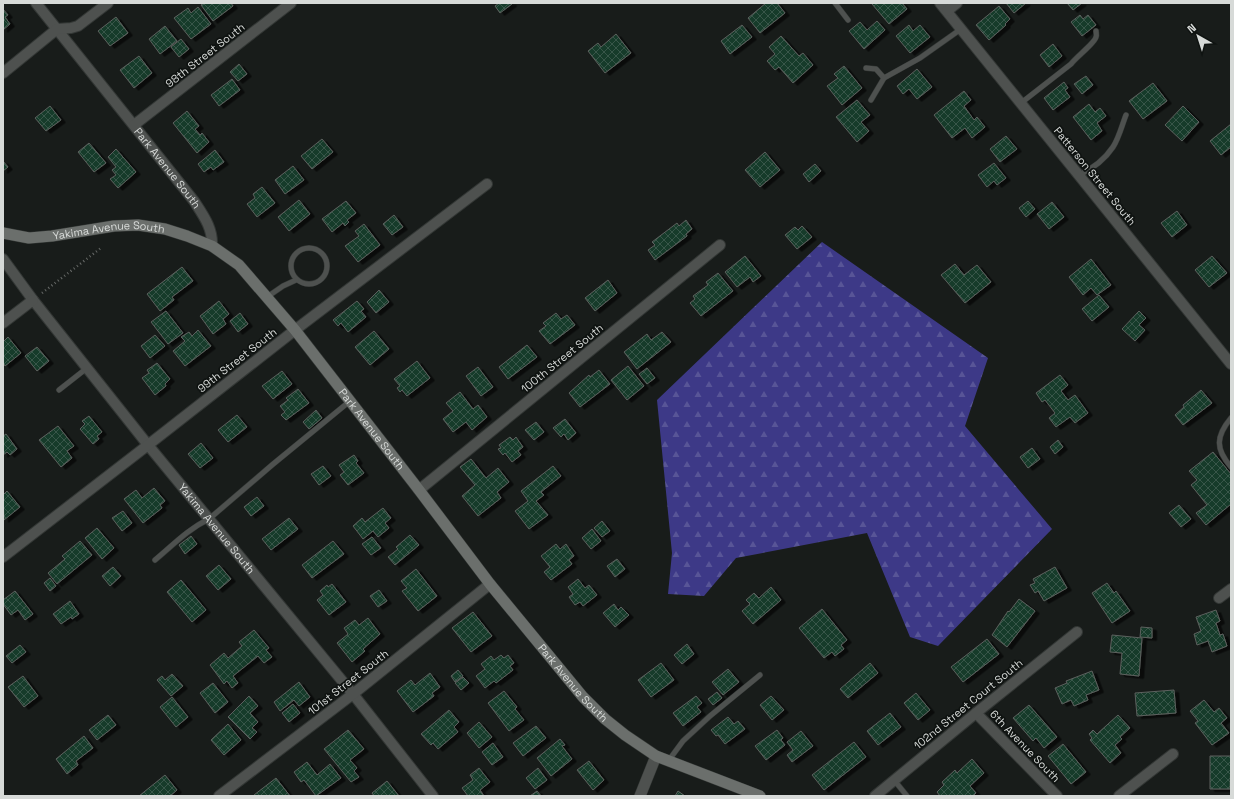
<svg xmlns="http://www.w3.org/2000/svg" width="1234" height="799" font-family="'Space Grotesk',sans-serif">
<defs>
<pattern id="forest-firs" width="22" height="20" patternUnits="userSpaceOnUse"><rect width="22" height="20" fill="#3d3987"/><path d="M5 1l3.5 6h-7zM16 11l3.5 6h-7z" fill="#585597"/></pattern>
<pattern id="building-cross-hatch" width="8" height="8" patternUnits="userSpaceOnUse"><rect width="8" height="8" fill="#183b2a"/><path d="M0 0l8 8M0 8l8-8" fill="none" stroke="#395748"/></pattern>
<filter id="shadow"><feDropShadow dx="4.5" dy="2.5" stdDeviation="0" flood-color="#0009"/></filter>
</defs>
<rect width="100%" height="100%" fill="#181c1a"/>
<path fill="url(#forest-firs)" d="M822,242L988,358L965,426L1052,529L938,646L910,637L867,533L736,558L704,596L668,594L672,553L657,400Z"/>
<g fill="url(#building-cross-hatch)" stroke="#5c615e" filter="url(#shadow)">
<path d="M204,3H231L233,6L213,21L201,5Z"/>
<path d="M499,3H512V4L500,13L495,6Z"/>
<path d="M766,3H777L785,13L760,33L748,18Z"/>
<path d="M873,3H902L907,9L889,24L872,4Z"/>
<path d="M1006,3H1026L1014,13Z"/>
<path d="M1067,3H1082L1073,10Z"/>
<path d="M999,6L1010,19L1005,24L1006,25L989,40L976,25Z"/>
<path d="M198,7L211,24L191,39L174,18L188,8L191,13Z"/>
<path d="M3,9L8,15L5,17L10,24L3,30Z"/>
<path d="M1080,15L1083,19L1088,15L1096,25L1082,36L1071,22Z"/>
<path d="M116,17L128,33L110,46L98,31Z"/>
<path d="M877,21L885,30L864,49L849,31L860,22L867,30Z"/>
<path d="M742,25L752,37L730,54L721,41Z"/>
<path d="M909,25L913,31L920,25L930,37L910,53L896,36Z"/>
<path d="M165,26L177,41L160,54L149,39Z"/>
<path d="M616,34L631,53L605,73L588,51L598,43L601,47Z"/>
<path d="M781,36L799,56L803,53L813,65L793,83L779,67L775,70L767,61L775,54L769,47Z"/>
<path d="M181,39L189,49L179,57L171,47Z"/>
<path d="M1053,44L1062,56L1049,67L1040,55Z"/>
<path d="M139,56L152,73L134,88L120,70Z"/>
<path d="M239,64L247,74L238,81L230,72Z"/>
<path d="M844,66L862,88L842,105L827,86L838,78L834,74Z"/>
<path d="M917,69L932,87L917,99L909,89L903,94L897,86Z"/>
<path d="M1086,76L1093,85L1082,94L1074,84Z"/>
<path d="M232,79L240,90L219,106L211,95Z"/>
<path d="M1064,82L1068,88L1065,90L1070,97L1053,110L1044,98Z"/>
<path d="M1153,83L1167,101L1143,119L1129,101Z"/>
<path d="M964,91L971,100L964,106L974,120L977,117L985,127L972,138L965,128L952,138L934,115Z"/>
<path d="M857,100L870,115L861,122L869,131L857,142L836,117Z"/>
<path d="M1089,104L1095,112L1100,108L1106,116L1097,123L1102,131L1091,140L1073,117Z"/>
<path d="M50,106L61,120L46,131L35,118Z"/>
<path d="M1183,106L1199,122L1182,141L1165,125Z"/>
<path d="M187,111L199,126L195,129L200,135L202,133L209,142L197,153L173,123Z"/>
<path d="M1231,124V147L1221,155L1210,141Z"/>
<path d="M1006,136L1017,149L1000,162L990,149Z"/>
<path d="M322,139L333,152L312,169L301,156Z"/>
<path d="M89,143L106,163L94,172L78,152Z"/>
<path d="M116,149L136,172L118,188L110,179L116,175L112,170L116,167L108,157Z"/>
<path d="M215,150L224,162L213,170L211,167L204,172L198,164Z"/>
<path d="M765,152L780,170L760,187L745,170Z"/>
<path d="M3,161L8,167L3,171Z"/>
<path d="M994,163L1006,178L997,185L994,181L987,187L978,175Z"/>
<path d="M815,164L821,171L809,182L803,174Z"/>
<path d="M293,166L304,180L285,194L275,180Z"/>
<path d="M262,187L275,203L257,217L247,204L255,198L253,194Z"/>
<path d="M299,200L310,214L289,231L278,217Z"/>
<path d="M346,201L356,213L347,220L349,222L345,226L343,223L332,232L322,219Z"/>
<path d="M1028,201L1035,209L1026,217L1019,208Z"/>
<path d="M1052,202L1064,217L1049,229L1037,214Z"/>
<path d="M1177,211L1187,225L1172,237L1161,223Z"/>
<path d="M394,215L403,227L392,235L383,224Z"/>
<path d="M686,220L692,229L686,234L687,236L655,260L648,250L655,245L652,242L677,223L679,226Z"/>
<path d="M364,224L380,245L358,262L345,246L359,236L355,231Z"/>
<path d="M802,226L812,237L797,249L785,235L795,227L798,230Z"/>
<path d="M745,256L761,276L753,282L750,277L737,287L725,272Z"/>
<path d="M1212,256L1227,273L1209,287L1195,270Z"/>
<path d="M1091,259L1111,285L1097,295L1091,288L1083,295L1069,277Z"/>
<path d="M955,264L964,275L977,265L991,282L965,303L941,275Z"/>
<path d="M182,267L193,281L172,297L174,300L160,311L147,294Z"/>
<path d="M718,273L733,291L701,316L690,303L695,299L693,296L708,285L706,282Z"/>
<path d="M608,280L617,293L595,311L585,298Z"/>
<path d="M379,290L389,302L376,313L367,302Z"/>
<path d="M1099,295L1109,307L1092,321L1082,309Z"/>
<path d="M219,301L229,314L223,319L226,324L213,334L200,316Z"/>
<path d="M357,301L364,309L361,311L366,317L348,332L341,323L338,326L333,320Z"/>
<path d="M166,311L183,333L168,344L151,322Z"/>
<path d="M1139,311L1146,318L1139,325L1145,330L1135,341L1122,329Z"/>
<path d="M240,313L248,324L238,332L230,321Z"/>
<path d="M556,313L561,319L567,315L575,325L550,344L539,331L546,326L543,323Z"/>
<path d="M198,330L211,346L185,366L173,351L185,341L181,337L189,332L192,336Z"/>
<path d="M374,331L389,349L370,365L355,347Z"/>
<path d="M662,332L671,342L637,369L624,352L647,334L651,340Z"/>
<path d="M155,335L165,346L150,358L141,346Z"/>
<path d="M8,337L21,353L5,366L3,363V342Z"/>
<path d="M527,345L537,357L508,379L499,367Z"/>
<path d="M37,347L49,361L37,371L25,356Z"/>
<path d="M417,361L430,378L407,396L402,390L400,392L397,388L400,386L394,379Z"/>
<path d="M157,363L170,379L165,384L166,386L155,395L142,378L149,373L147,370Z"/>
<path d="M628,366L644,386L627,400L611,380Z"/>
<path d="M478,367L493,387L481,396L466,376Z"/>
<path d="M647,368L655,378L647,384L639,374Z"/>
<path d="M599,370L610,384L580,407L569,393L589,375L590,377Z"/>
<path d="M282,371L292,384L273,399L262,386Z"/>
<path d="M1060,375L1068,385L1061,391L1068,400L1075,395L1088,413L1075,423L1070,417L1056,427L1049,418L1055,413L1045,400L1042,402L1036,393Z"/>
<path d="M298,389L309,403L286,420L281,415L285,412L280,406L288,400L286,398Z"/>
<path d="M1201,390L1212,403L1183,425L1175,415L1184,407L1183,405Z"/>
<path d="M460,392L473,409L478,405L487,417L472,430L466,422L453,432L443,419L453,411L446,403Z"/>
<path d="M316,410L322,418L309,429L303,422Z"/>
<path d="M237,415L247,427L228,442L218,430Z"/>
<path d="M89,416L102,432L97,436L99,439L93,444L80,429L85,424L82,421Z"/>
<path d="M565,419L576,433L568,440L564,434L561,437L553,428Z"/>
<path d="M536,422L544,432L534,440L525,430Z"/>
<path d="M58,426L74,446L67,451L72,458L61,467L39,440Z"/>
<path d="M6,434L17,449L10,455L7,452L3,455V436Z"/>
<path d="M510,437L513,440L516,437L523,447L518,451L521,455L512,462L505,453L503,455L498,449L501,448L499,445Z"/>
<path d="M1058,440L1063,447L1055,454L1050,447Z"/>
<path d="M201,443L213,458L200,468L188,454Z"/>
<path d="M1032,448L1040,459L1028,468L1020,457Z"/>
<path d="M1213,452L1231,474V504L1206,525L1196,513L1207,505L1191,485L1197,480L1189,471Z"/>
<path d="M354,455L358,461L356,463L364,473L348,485L340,475L344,472L339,465Z"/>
<path d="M471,459L486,478L498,468L509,482L497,492L501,498L478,516L462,496L475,485L460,467Z"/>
<path d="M323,466L331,476L319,485L311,474Z"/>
<path d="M553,466L561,476L541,492L544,495L536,501L548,515L529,529L515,511L528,501L521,491Z"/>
<path d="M154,488L165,501L160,505L162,508L143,523L124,499L136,490L142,498Z"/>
<path d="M7,491L20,507L4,520L3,495Z"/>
<path d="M257,497L264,506L251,516L244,507Z"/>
<path d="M1179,505L1191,519L1181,527L1169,513Z"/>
<path d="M383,508L391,518L385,523L389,528L378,537L373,531L363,539L353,526L362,518L365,522Z"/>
<path d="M123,511L132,523L122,531L112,518Z"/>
<path d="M289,518L298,529L271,550L262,539Z"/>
<path d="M602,521L610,531L602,537L594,528Z"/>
<path d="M97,528L114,548L102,559L85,538Z"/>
<path d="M592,529L601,541L591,549L582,538Z"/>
<path d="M410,535L419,545L395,565L388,557L398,549L396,547Z"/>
<path d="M191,536L197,544L185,554L179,545Z"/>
<path d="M372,537L381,548L371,555L362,544Z"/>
<path d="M80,541L92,555L57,584L48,573L65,559L62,556Z"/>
<path d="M333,541L344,554L312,578L302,565Z"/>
<path d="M556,544L560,549L566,544L574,556L569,560L572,564L551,580L544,572L550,567L541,556Z"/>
<path d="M617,559L625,569L615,577L607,566Z"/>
<path d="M219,565L231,579L218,590L206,576Z"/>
<path d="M113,567L121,576L110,586L102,576Z"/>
<path d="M1055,567L1067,588L1044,601L1038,591L1035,593L1030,585L1035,583L1033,579Z"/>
<path d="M416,569L437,596L418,611L402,591L407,588L401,581Z"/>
<path d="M50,578L56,586L50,591L44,583Z"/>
<path d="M578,579L585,588L589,585L597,595L583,606L580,602L575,605L569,597L573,594L568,587Z"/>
<path d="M181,580L206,610L192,622L167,592Z"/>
<path d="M1107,583L1114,593L1116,591L1130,611L1112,623L1092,593Z"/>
<path d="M332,584L346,602L329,615L317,600L323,595L320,591L327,585L328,587Z"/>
<path d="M771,587L781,600L753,624L742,611L750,604L746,600L754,593L759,598Z"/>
<path d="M379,590L387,601L378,607L370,596Z"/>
<path d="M15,591L33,614L25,620L18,610L11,615L3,604V600Z"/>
<path d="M1019,599L1035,611L1007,647L992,635L1008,611L1009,612Z"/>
<path d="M70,601L79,614L72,619L71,617L61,624L53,614Z"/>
<path d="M614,604L618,610L621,607L629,615L615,627L603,613Z"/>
<path d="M822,609L847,640L841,645L844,649L835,656L832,652L824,658L799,628Z"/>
<path d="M1216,610L1220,621L1216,623L1220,635L1223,634L1227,646L1212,652L1208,641L1197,645L1194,634L1201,631L1196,617Z"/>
<path d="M473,612L492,636L471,652L452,628Z"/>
<path d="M368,618L380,634L363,649L365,651L352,662L337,643L348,634L344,628L355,620L359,625Z"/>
<path d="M1141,627L1152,628V638L1140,637Z"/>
<path d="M254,630L269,648L266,650L272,657L264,663L258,656L233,676L238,683L232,688L227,681L224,684L210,665L224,653L228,658L242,646L239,642Z"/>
<path d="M1112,635L1142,638L1139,676L1120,674L1122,653L1110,652Z"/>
<path d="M987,639L999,654L963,682L951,667Z"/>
<path d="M687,644L694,654L682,664L674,655Z"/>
<path d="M20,645L26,652L12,663L6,656Z"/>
<path d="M501,655L504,658L508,655L514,663L510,666L513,670L496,683L494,681L485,688L476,676L485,669L481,664L491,656L494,660Z"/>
<path d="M661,663L674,680L651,697L638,680Z"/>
<path d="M870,663L878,673L848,698L840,689Z"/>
<path d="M728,669L739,682L723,695L712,682Z"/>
<path d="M458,670L463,676L455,682L451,676Z"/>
<path d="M1092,671L1099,690L1086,695L1088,700L1074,706L1071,700L1062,704L1055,688L1067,683L1066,681Z"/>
<path d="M430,673L440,687L432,693L434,696L413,712L397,691L411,680L415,685Z"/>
<path d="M172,674L183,686L171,696L157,680L162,676L165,680Z"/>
<path d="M23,676L38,696L24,707L8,687Z"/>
<path d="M463,677L469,683L461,690L455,683Z"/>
<path d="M299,682L310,697L299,706L294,700L280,711L274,702Z"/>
<path d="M213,683L228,702L215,713L200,693Z"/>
<path d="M1174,690L1176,713L1137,716L1135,693Z"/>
<path d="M504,691L517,707L515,709L524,720L509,731L488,703Z"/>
<path d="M717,692L722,698L713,705L708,699Z"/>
<path d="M916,693L930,710L918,720L904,703Z"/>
<path d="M249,696L258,706L250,713L258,722L252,728L257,732L250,739L228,717Z"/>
<path d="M696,696L702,703L697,707L701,712L683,726L673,713Z"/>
<path d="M771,696L784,710L772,720L760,705Z"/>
<path d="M172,697L188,717L176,727L160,707Z"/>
<path d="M1204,700L1214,712L1219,708L1227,718L1221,723L1229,733L1212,745L1195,723L1198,721L1190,711Z"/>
<path d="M293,704L300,713L289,722L282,713Z"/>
<path d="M1029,705L1057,737L1044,748L1036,738L1033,741L1013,718Z"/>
<path d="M449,710L459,722L454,727L458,732L438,749L433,743L431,745L421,734Z"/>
<path d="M890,713L901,727L878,745L867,731Z"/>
<path d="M108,715L116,725L97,740L89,730Z"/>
<path d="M1118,715L1130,728L1120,737L1122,739L1115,745L1121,753L1110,763L1090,740L1092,738L1089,734L1093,730L1097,734Z"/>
<path d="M728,717L734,724L738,721L745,729L725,744L718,735L716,736L711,730Z"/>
<path d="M479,722L492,737L479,748L467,733Z"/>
<path d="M228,724L241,740L224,755L211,740Z"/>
<path d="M536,726L546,738L523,756L513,743Z"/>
<path d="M348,730L364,749L350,760L357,768L354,771L359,777L351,782L324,749Z"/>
<path d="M777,730L783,738L781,740L785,745L766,760L755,746Z"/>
<path d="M801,731L813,746L792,762L787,755L793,750L787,742Z"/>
<path d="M84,736L93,748L76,761L78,765L67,774L56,759Z"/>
<path d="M560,739L565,745L562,746L572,759L551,776L537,758Z"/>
<path d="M854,742L866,757L824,790L812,775Z"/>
<path d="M493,743L503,757L492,765L482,752Z"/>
<path d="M1063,744L1086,772L1071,784L1048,756Z"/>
<path d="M1210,756H1231L1230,789H1210Z"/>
<path d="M972,759L984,773L970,786L976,793L973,796H940L937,792L944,785L942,782L955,770L957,773Z"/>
<path d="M589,761L604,780L593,790L577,770Z"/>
<path d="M307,762L317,775L330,764L341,778L316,796L304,780L301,782L294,772Z"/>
<path d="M479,768L490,782L480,790L484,796H468L462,788L473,780L470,775Z"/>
<path d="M538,768L547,780L535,789L526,778Z"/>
<path d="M165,775L177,790L170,796H139Z"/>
<path d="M276,778L290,796H255L254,795Z"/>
<path d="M387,781L399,796H374L372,793Z"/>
<path d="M537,791L541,796H530Z"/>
<path d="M678,791L685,796H675Z"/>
</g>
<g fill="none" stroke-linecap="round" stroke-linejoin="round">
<g stroke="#333735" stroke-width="6">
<g id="service">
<path d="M835,3L848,20"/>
<path d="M866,68L876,69L884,78L920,58L961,29"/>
<path d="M871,100L884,78"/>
<path d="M1021,103L1071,64C1076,57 1095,43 1096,37C1097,35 1096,33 1096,31"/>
<path d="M1079,175C1092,169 1105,159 1113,147C1119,138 1122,125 1126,115"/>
<circle cx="309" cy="266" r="18"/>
<path d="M267,297L283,286L296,280"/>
<path d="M59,390L87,368"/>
<path d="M1231,418C1216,436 1215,449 1231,467"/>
<path d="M155,560C173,545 188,529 209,519L272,465L350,401"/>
<path d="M669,760L683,741L710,716L760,675"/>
<path d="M894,780L907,796"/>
</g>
</g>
<g stroke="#333735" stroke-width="12">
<g id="minor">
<path id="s1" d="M36,3L194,201C203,215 213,228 212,246"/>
<path d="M940,3L1231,364"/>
<path d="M947,11L957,3"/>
<path d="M3,73L57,29L71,28L78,26L108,3"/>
<path d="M134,125L291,3"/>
<path id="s2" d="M3,259L33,300L148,445L353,694L433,796"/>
<path d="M3,323L33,300"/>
<path d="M419,490L720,245"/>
<path d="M3,557L148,445L295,330L487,184"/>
<path d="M1219,598L1231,589"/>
<path d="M976,713L1057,796"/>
<path d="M219,796L353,694L490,584"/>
<path d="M875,796L976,713L1077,632"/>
<path d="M1119,796L1173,754"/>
</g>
</g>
<g stroke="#333735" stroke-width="12">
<path id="tertiary" d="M640,796L656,756"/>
</g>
<g stroke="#333735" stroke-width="12">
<g id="secondary">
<path id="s3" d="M3,233L29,238L52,236L114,226L138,225L165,229L187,236L212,246L239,265L295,330L419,490L490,584L583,697L605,719L625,735L656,756L760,796"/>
</g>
</g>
<path stroke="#676a68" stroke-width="2.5" stroke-dasharray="1 3" stroke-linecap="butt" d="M42,293L101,248"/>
<use href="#service" stroke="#4e514f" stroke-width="5"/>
<use href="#minor" stroke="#4e514f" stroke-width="10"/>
<use href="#tertiary" stroke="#4e514f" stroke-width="11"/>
<use href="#secondary" stroke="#6b6f6c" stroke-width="11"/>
</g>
<g text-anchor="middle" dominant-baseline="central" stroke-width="3.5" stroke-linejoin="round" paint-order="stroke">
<g font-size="11" fill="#d7dad8" stroke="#0f1311">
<text transform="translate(205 55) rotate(-38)">98th Street South</text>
<text stroke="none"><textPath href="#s1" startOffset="211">Park Avenue South</textPath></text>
<text transform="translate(1095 176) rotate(51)">Patterson Street South</text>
<text stroke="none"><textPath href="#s3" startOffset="107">Yakima Avenue South</textPath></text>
<text transform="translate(562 358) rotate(-39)">100th Street South</text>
<text transform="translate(237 360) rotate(-38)">99th Street South</text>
<text stroke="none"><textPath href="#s3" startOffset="458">Park Avenue South</textPath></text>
<text stroke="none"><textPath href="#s2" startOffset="344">Yakima Avenue South</textPath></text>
<text transform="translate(348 682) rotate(-38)">101st Street South</text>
<text stroke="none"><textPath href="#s3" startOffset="782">Park Avenue South</textPath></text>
<text transform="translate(968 704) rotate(-39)">102nd Street Court South</text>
<text transform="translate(1025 746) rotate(46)">6th Avenue South</text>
</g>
</g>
<rect width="1234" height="799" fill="none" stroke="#d7dad8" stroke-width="8"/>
<g transform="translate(1198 36) rotate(321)" stroke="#0f1311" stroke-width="3" paint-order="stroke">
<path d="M0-3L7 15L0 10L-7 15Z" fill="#d7dad8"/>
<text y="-6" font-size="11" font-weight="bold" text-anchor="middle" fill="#d7dad8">N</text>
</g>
</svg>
